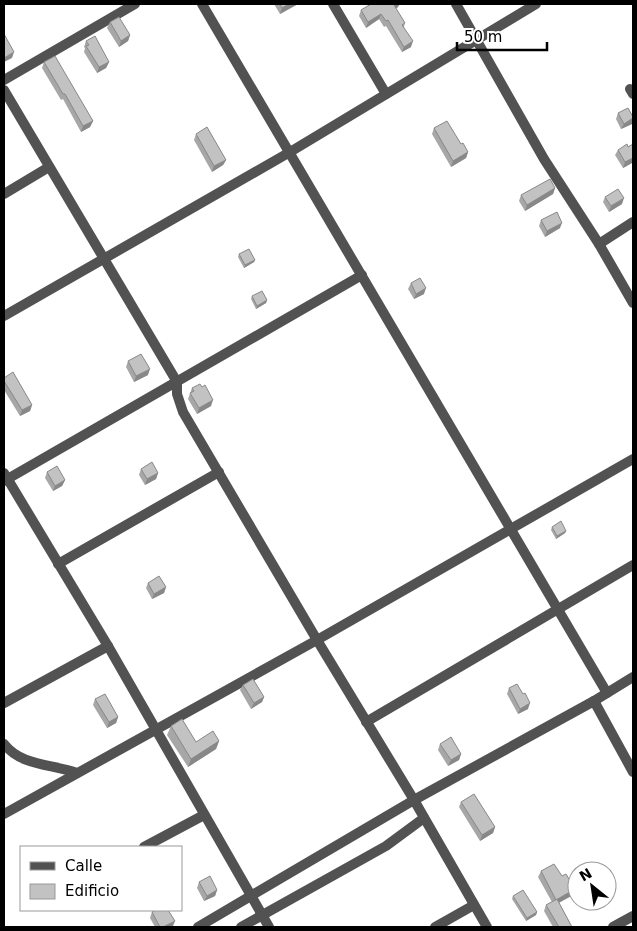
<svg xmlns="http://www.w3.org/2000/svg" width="637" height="931" font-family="'DejaVu Sans',sans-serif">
<rect width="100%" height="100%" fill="#fff"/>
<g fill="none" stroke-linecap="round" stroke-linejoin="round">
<g stroke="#525252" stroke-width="10">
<path d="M202,4L607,693"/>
<path d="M333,4L386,94"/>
<path d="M456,4L544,159L599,244L633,303"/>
<path d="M4,80L135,4"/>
<path d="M630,89L633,94"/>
<path d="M4,90L177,382V394L183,412L317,640L414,800L487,927"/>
<path d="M4,194L49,167"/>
<path d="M599,244L633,222"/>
<path d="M4,316L290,152L536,4"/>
<path d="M4,473L108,646L269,927"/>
<path d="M4,481L362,275"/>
<path d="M58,564L219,472"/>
<path d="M594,701L633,772"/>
<path d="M4,703L108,646"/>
<path d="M366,722L633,565"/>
<path d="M4,744C21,766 52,764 77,773"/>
<path d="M4,814L317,640L633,459"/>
<path d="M144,847L204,815"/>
<path d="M198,927L414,800L594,701L633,677"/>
<path d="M241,927L386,846L424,818"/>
<path d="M435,927L474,905"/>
<path d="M613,927L633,916"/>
</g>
</g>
<g fill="#a7a7a7">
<path d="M274,4H298L280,14Z"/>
<path d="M398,7L396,9L405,23L404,27L411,47L402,52L386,26L384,27L379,19L366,28L359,16L361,10Z"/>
<path d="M110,22L130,35L128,41L119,47L107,28Z"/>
<path d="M86,41L109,62L106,68L97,73L84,52L85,48L84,47Z"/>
<path d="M44,62L93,121L90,127L81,132L63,99L61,100L42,68Z"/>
<path d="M618,113L633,117V120L632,124L621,129L616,119Z"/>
<path d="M434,128L461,144L468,152L466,158L451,167L432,134Z"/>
<path d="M196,134L226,160L223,165L212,172L194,140Z"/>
<path d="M633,144V160L632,163L623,168L615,155L618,150L628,147Z"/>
<path d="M555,188L553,194L525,211L519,201L521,195Z"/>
<path d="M605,197L622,204L609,212L603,202Z"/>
<path d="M541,220L560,228L545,237L539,226Z"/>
<path d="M239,254L255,260L254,262L244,268L238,257Z"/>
<path d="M411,283L424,294L414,299L408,289Z"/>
<path d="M252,296L267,300L266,303L256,309L251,299Z"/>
<path d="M128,361L148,375L134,382L126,367Z"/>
<path d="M4,378L32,405L30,411L20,416L4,390Z"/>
<path d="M202,387L211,406L197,414L188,399L192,388Z"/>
<path d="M141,469L158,473L156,479L145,485L139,475Z"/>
<path d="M47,472L65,480L62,486L53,491L45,478Z"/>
<path d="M552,527L566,531L565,533L556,539L551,530Z"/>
<path d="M148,583L166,587L164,593L152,599L146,588Z"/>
<path d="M243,685L264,697L262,702L251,709L240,690Z"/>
<path d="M509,688L528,709L518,714L507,694Z"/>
<path d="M95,699L118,717L116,723L107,728L93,705Z"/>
<path d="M171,726L196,742L219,741L216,749L188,767L167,735Z"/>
<path d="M440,744L461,754L459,760L448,766L438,750Z"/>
<path d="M461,802L495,827L493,833L480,841L459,807Z"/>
<path d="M541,871L573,895L559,903L572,927H553L544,911L546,905L552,902L538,877Z"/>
<path d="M199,882L217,890L215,896L204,901L197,888Z"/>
<path d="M513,896L537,912L536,915L526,921L512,899Z"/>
<path d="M152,912L173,926L171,927H155L150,918Z"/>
</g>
<g fill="#888">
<path d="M289,4H298L280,14L282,8Z"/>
<path d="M397,4H400L398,7L392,11L394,5Z"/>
<path d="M381,14L379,19L366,28L368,22Z"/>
<path d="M130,35L128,41L119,47L121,41Z"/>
<path d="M413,41L411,47L402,52L404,47Z"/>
<path d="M14,52L12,58L4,62V58Z"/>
<path d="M109,62L106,68L97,73L99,67Z"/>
<path d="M633,118L632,124L621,129L624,124Z"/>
<path d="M93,121L90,127L81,132L83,126Z"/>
<path d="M468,152L466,158L451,167L453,161Z"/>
<path d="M633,155V160L632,163L623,168L625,162Z"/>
<path d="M226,160L223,165L212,172L214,166Z"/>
<path d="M555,188L553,194L525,211L527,205Z"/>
<path d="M624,198L622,204L609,212L611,206Z"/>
<path d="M562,223L560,228L545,237L547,231Z"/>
<path d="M255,260L254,262L244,268L245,265Z"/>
<path d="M426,288L424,294L414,299L416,294Z"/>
<path d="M267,300L266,303L256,309L257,306Z"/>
<path d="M150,369L148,375L134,382L136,376Z"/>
<path d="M213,400L211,406L197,414L199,408Z"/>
<path d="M32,405L30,411L20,416L22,410Z"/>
<path d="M158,473L156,479L145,485L147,479Z"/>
<path d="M65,480L62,486L53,491L55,486Z"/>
<path d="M566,531L565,533L556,539L557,536Z"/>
<path d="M166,587L164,593L152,599L154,594Z"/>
<path d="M264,697L262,702L251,709L254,703Z"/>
<path d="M530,703L528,709L518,714L520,709Z"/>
<path d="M118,717L116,723L107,728L109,722Z"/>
<path d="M219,741L216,749L188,767L191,759Z"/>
<path d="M461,754L459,760L448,766L451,760Z"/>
<path d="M495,827L493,833L480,841L482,835Z"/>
<path d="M575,889L573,895L554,905L556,900Z"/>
<path d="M217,890L215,896L204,901L207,896Z"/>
<path d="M537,912L536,915L526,921L527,918Z"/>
<path d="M175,921L173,926L171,927H163Z"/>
</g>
<g fill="#c2c2c2" stroke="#888">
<path d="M280,4H289L282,8Z"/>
<path d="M371,4H397L394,5L405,23L402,25L413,41L404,47L388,20L386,21L381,14L368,22L361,10Z"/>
<path d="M119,17L130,35L121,41L110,22Z"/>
<path d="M4,34L14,52L4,58Z"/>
<path d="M95,36L109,62L99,67L86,46L89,45L86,41Z"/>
<path d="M55,56L93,121L83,126L65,94H63L44,62Z"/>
<path d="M628,108L633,117V118L624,124L618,113Z"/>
<path d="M447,121L461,144L463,143L468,152L453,161L434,128Z"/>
<path d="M207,127L226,160L214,166L196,134Z"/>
<path d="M627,144L628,147L633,144V158L625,162L618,150Z"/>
<path d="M550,179L555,188L527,205L521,195Z"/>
<path d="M618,189L624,198L611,206L605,197Z"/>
<path d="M557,212L562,223L547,231L541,220Z"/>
<path d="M249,249L255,260L245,265L239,254Z"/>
<path d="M420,278L426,288L416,294L411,283Z"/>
<path d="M262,291L267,300L257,306L252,296Z"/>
<path d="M141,354L150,369L136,376L128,361Z"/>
<path d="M13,372L32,405L22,410L4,381V378Z"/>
<path d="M200,384L202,387L205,385L213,400L199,408L190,393L194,391L192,388Z"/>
<path d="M152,462L158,473L147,479L141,469Z"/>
<path d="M57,466L65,480L55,486L47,472Z"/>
<path d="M561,521L566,531L557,536L552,527Z"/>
<path d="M159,576L166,587L154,594L148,583Z"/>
<path d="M253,679L264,697L254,703L243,685Z"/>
<path d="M517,684L523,694L525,693L530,703L520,709L509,688Z"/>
<path d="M105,694L118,717L109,722L95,699Z"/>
<path d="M182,719L196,742L213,731L219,741L191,759L171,726Z"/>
<path d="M451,737L461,754L451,760L440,744Z"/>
<path d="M474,794L495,827L482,835L461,802Z"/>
<path d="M554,864L562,876L566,874L575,889L556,900L541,871Z"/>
<path d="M210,876L217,890L207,896L199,882Z"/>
<path d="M523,890L537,912L527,918L513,896Z"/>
<path d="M557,899L572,927H559L546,905Z"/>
<path d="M156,910H168L175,921L163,927H160L152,912Z"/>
</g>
<rect width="637" height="931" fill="none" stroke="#000000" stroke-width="10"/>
<rect x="20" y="846" width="162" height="65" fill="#ffffff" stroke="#999999"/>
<rect x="30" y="862" width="25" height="8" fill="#525252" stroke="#999999"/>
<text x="65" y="871" font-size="15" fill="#000000">Calle</text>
<rect x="30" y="884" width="25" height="15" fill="#c2c2c2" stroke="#999999"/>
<text x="65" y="896" font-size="15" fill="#000000">Edificio</text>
<g transform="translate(592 886) rotate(330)"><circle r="24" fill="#ffffff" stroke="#999999"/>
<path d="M0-4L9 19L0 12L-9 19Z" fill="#000000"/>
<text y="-8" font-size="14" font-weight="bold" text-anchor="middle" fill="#000000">N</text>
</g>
<path d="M457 42v8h90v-8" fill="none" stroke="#000000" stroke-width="2.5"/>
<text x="464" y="42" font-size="15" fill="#000000" stroke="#ffffff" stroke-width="4" paint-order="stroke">50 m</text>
</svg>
